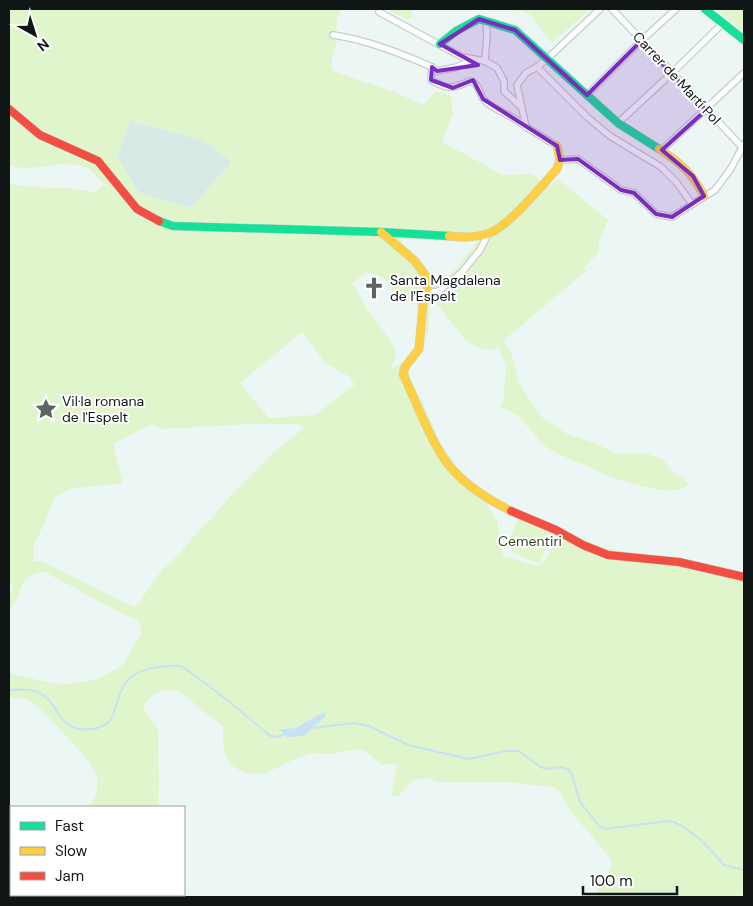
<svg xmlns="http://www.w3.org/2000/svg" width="753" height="906" font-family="'DM Sans',sans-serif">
<rect width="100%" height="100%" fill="#ecf6f4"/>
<path fill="#d8eae6" d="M130,121L205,141L232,162L191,208L139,193L117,157Z"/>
<g fill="#e1f5cd" fill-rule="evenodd">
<path d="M9,9H342L337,18L336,43L332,60V69L336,72L394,92L424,105L435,92L444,93L451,96L453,113L442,142L503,175L532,174L548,187L558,179L608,220L599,242V252L584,268L586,271L503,341L512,355L519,383L537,411L543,418L569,435L598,444L614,453L648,454L660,458L666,463L671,470L687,481L688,485C674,499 622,481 604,474C596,471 588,466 580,463C571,459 561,456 552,451C532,439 525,412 500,408L503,403L506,366L499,346L493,350L483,349L467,342L433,299L430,305L428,334L424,345L413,361L409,372L412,383L422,401L440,442L456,465L471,482L501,502L602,547L627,552L708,565L744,573V895L720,897H596C597,884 608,876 612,864L610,858L573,814L559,791L553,787L506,782H439L426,778L412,781L398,797L391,795L397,766L391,763L384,765C374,762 369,750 359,750C349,749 341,752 332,754C325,755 317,752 310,754C293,758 279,768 264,773C257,775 251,773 245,772C221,765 223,747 223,726C216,719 208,715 201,709C195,705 191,699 186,696C170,685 150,690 143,709L156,725L158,732L159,783L158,807H88C95,799 99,789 97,778C95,763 50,719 37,706C29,698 20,697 9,698V673L60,685L95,680L122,666L142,632C139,619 137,618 124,615L45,572C17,573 23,596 9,610V595L13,589L12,585L9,584V183C38,191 66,184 94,193L104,184L89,168L69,163L43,167L23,168L9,165ZM130,121L205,141L232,162L191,208L139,193L117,157ZM401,239L477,242L455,270L438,284L429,276L412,252L402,243ZM367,272L384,278L394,293L420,308L414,350L410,358L391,369L396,355L392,342L367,309L352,283ZM302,332L325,363L349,376L355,385L343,393L316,415L269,418L240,383ZM152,424L162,429L249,424H295L305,427L273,453L233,493L209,521L198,531L182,551L161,571L140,601L135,606L123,602L41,561H34L33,548L55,498L69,489L123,483L113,444ZM486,503L518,517L511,537L513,553L539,564L553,532L556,533C542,577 543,566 503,556L497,520ZM324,712L326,716L304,736L280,728H296Z"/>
<path d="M385,9H412L411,18L407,19Z"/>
<path d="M502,9H590L552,43L531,15L523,12Z"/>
<path d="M716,9H744V33Z"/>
</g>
<path fill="#c6e2f3" d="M324,712L326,716L304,736L287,737L279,729L296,728Z"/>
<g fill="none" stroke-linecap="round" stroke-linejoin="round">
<g stroke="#c6e2f3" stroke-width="2">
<path d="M9,690C17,690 27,688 35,691C62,701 54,733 91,729C117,726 113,709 121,691C130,671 149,667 169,666C172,666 177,665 180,666C186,668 193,675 199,679C224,696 247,716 270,736L277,737L286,734"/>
<path d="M312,728L354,723L369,726L408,745L469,759L505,751H519L539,766L546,769L560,767L568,769L572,775L580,802L599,826L606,829L667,821L674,822L687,829L703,842L724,865L744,870"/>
</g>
<g stroke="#c6cecc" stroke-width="8">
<g id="street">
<path d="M612,9L742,147"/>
<path d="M379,12L462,57L485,61L497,68L504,81V91L520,106"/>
<path d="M333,35C367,40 400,53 432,67L437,71L457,67L473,59"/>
<path d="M485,61L487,34L486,22"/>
<path d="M432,67L431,80C448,90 452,89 470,81C481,85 478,93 484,100C493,110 515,116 526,127"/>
<path d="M537,67L587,117L610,136L661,167L677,183L692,204"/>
<path d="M587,95L641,41L676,9"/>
<path d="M618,123L672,73L722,24"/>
<path d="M557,146L526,127L517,85L526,73L537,67L547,59L600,9"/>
<path d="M662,150L744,73"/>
<path d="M560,160L578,159L621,190L634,193L656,214L672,217L715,190L730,170L744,144"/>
<path d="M427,293L439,291L462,272L480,250L488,234"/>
</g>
</g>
<g stroke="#c6cecc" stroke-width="9">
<g id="fast">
<path d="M705,9L744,40"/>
<path d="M440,44L456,31L479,19L515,30L618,123L659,149"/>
<path d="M159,221L173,226L381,232L449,236"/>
</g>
</g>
<g stroke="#c6cecc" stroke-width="9">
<g id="slow">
<path d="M659,149C682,164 691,172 704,196"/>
<path d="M381,232L415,261L428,279V286L423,303L419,349L405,367L403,374C416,401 430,440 447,463C464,485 488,499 511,511"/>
<path d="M449,236C461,237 474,238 487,234C508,228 541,186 557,169L560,160L557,146"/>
</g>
</g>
<g stroke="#c6cecc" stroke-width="9">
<g id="jam">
<path d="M9,109L40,135L98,161L137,209L159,221"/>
<path d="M511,511L556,530L583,545L608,555L679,562L744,577"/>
</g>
</g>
<use href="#street" stroke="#fcfefd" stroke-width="5.5"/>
<use href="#fast" stroke="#16e098" stroke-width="8"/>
<use href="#slow" stroke="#ffcf43" stroke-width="8"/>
<use href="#jam" stroke="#f24e42" stroke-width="8"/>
</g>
<path fill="#7b2cbf" fill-opacity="0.2" stroke="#7b2cbf" stroke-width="4" stroke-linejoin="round" d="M479,19L515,30L587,95L641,41L706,110L662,150L693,176L704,196L672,217L656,214L634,193L621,190L578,159L560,160L557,146L483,99L473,80L453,88L431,80L432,67L437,71L478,65L440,44Z"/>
<defs>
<g id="church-bare" transform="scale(1.725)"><path d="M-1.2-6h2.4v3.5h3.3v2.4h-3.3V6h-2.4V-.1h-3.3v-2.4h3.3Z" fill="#5d6463" stroke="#fff" stroke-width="2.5" paint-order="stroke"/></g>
<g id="sight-bare" transform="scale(1.725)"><path d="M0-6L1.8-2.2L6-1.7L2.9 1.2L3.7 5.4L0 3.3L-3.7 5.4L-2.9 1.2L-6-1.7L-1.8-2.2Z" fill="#5d6463" stroke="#fff" stroke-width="2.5" paint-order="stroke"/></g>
</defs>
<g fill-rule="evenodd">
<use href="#church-bare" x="374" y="288"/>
<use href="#sight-bare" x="46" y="409"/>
</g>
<g text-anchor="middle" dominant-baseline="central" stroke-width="4" stroke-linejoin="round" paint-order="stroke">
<g font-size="14" fill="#101615" stroke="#fff">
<text transform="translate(677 78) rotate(47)">Carrer de Martí Pol</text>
</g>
<g font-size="14" fill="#101615" stroke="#fff" text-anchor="start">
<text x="390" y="280">Santa Magdalena<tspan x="390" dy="16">de l'Espelt</tspan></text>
<text x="62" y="401">Vil·la romana<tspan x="62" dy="16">de l'Espelt</tspan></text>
</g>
<g font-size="14" fill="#36441d" stroke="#fff">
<text x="530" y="541">Cementiri</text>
</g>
</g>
<rect width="753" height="906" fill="none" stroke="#101615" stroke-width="20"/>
<rect x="10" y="806" width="175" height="90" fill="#ffffff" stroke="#9fa2a1"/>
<rect x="20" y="822" width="25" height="8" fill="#16e098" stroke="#9fa2a1"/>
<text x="55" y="831" font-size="15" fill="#101615">Fast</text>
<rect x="20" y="847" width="25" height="8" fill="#ffcf43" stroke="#9fa2a1"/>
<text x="55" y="856" font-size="15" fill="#101615">Slow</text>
<rect x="20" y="872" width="25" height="8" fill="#f24e42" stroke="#9fa2a1"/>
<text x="55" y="881" font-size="15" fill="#101615">Jam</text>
<g transform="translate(35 35) rotate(141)" stroke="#ffffff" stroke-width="4" paint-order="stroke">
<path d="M0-4L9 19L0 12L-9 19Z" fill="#101615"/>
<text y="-8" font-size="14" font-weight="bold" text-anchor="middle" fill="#101615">N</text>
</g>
<path d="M583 886v8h94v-8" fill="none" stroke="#101615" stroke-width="2.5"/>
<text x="590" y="886" font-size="15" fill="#101615" stroke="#ffffff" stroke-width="4" paint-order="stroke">100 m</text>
</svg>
